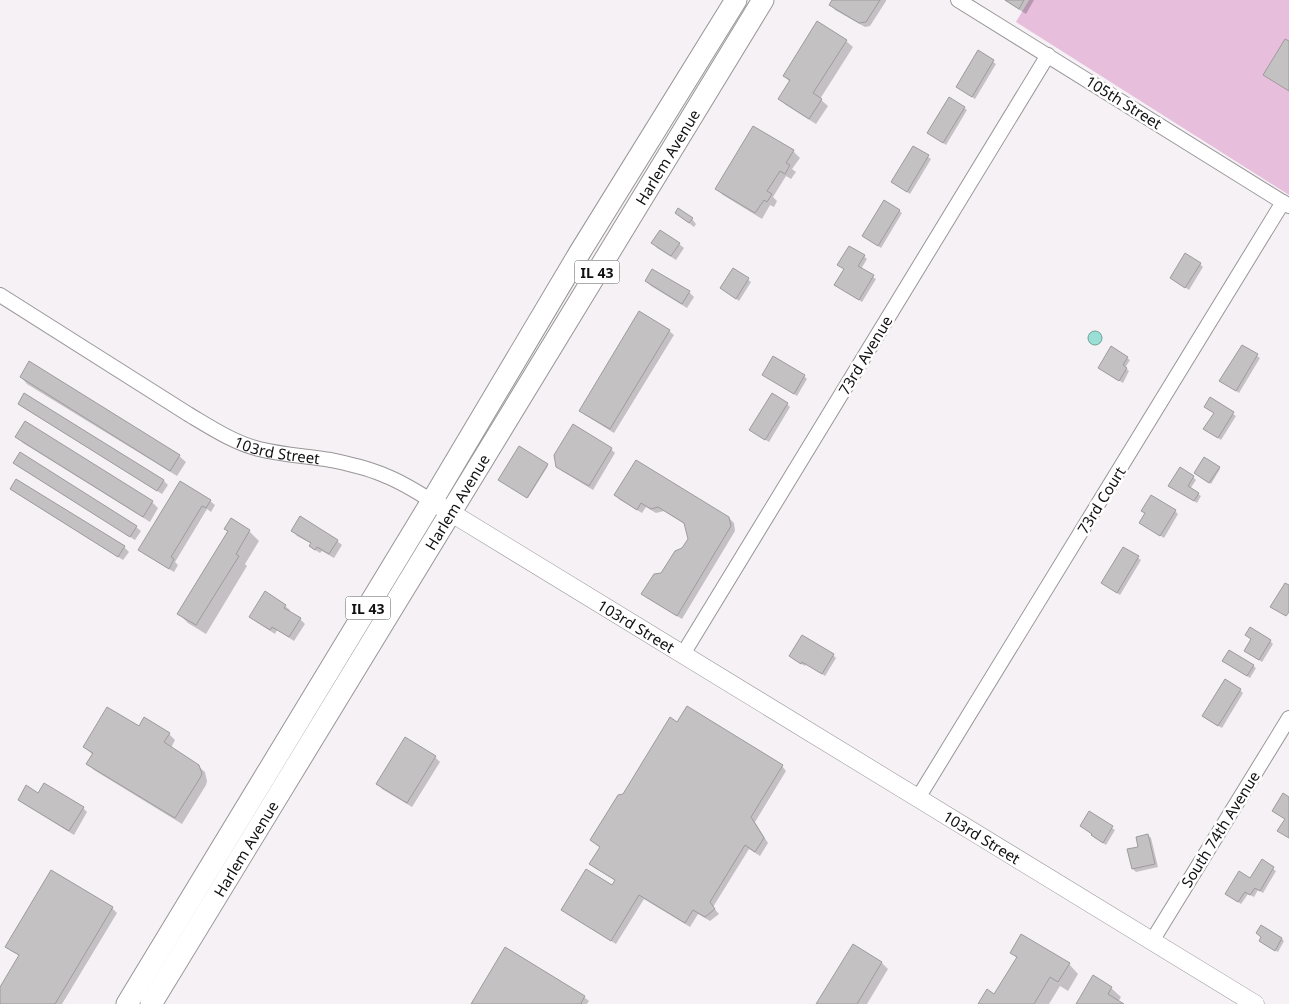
<svg xmlns="http://www.w3.org/2000/svg" width="1289" height="1004" font-family="'Noto Sans',sans-serif">
<rect width="100%" height="100%" fill="#f5f1f4"/>
<path fill="#e7bedc" d="M1029,0H1289V195L1016,22Z"/>
<circle fill="#99dfd5" stroke="#70a19a" cx="1095" cy="338" r="7"/>
<g fill="#0003">
<path d="M834,0H886V1L870,26L865,27L835,10L831,5Z"/>
<path d="M1004,0H1034L1026,14Z"/>
<path d="M846,41L853,47L820,99L828,106L816,124L786,105L780,99L790,82L784,76Z"/>
<path d="M979,52L996,64L975,99L960,89Z"/>
<path d="M964,108L967,110L946,145L928,133Z"/>
<path d="M754,127L793,151L800,158L792,169L796,172L791,179L786,176L773,197L777,201L774,207L770,205L762,219L723,195L717,189Z"/>
<path d="M913,147L931,159L910,194L892,182Z"/>
<path d="M899,211L902,213L881,248L863,236Z"/>
<path d="M676,213L692,219L696,224L694,227Z"/>
<path d="M653,243L679,244L684,248L676,260L657,248Z"/>
<path d="M864,256L867,259L861,269L876,279L862,302L839,287Z"/>
<path d="M1200,264L1203,267L1189,290L1171,278Z"/>
<path d="M734,269L751,282L739,301L722,288Z"/>
<path d="M646,281L689,292L694,297L687,308L651,286Z"/>
<path d="M669,331L674,335L614,433L585,415L581,410Z"/>
<path d="M1242,346L1260,358L1239,393L1221,381Z"/>
<path d="M1127,358L1130,360L1125,368L1129,371L1123,383L1102,370Z"/>
<path d="M764,375L804,376L807,379L797,396Z"/>
<path d="M21,377L179,456L186,462L177,476L27,384Z"/>
<path d="M24,394L164,481L168,485L162,494L24,408L19,404Z"/>
<path d="M1211,399L1236,416L1221,440L1208,431L1215,413Z"/>
<path d="M787,404L790,407L769,442L753,432Z"/>
<path d="M17,437L152,502L158,508L150,522L23,443Z"/>
<path d="M611,449L615,453L593,490L562,471L557,466Z"/>
<path d="M14,463L136,527L141,531L135,540L19,467Z"/>
<path d="M547,465L548,466L528,498L500,481Z"/>
<path d="M1219,468L1220,469L1211,484L1196,474Z"/>
<path d="M1193,477L1196,480L1190,489L1201,496L1197,503L1173,488Z"/>
<path d="M181,483L210,501L215,505L211,512L207,509L175,562L178,565L174,572L144,554L140,550Z"/>
<path d="M12,489L124,547L129,552L123,560L16,493Z"/>
<path d="M615,495L729,518L734,523L735,531L682,619L647,598L643,594L662,574L683,549L689,540L686,525L664,511L656,513L646,507L642,513L620,500Z"/>
<path d="M1175,511L1178,514L1164,538L1141,523Z"/>
<path d="M231,520L249,531L259,541L245,564L247,566L206,634L188,623L179,614L229,532L225,529Z"/>
<path d="M293,531L337,541L342,545L334,558L322,551L320,553L315,550L311,545L312,544L297,536Z"/>
<path d="M1124,548L1141,560L1120,595L1102,583Z"/>
<path d="M285,606L290,610L289,612L300,619L305,624L294,641L277,630L275,634L255,621L251,617Z"/>
<path d="M1252,639L1270,641L1273,644L1262,662L1248,653Z"/>
<path d="M833,655L836,658L825,676L806,664L805,666L793,659Z"/>
<path d="M1224,661L1253,666L1256,668L1250,678Z"/>
<path d="M1240,690L1243,693L1222,728L1206,719Z"/>
<path d="M678,723L782,766L786,771L755,822L768,843L760,856L749,849L713,907L719,914L710,921L698,914L690,927L644,899L616,944L567,914L562,909L612,887L616,881L595,868L591,864L601,848L591,840Z"/>
<path d="M139,728L169,734L175,740L171,748L198,766L205,772L207,781L206,785L182,824L94,770L88,764L93,755L84,747Z"/>
<path d="M435,757L440,762L412,807L382,789L378,784Z"/>
<path d="M39,794L83,808L87,812L74,835L24,804L19,800Z"/>
<path d="M1089,813L1115,830L1106,845L1095,838L1092,835L1093,834L1081,826Z"/>
<path d="M1148,835L1151,838L1158,867L1136,872L1133,869L1128,850L1140,848Z"/>
<path d="M1262,861L1276,871L1263,893L1258,890L1254,897L1248,894L1241,904L1229,896L1251,880Z"/>
<path d="M112,908L117,913L62,1004H0V990L20,956L11,951L6,946Z"/>
<path d="M1282,939L1284,941L1278,952L1263,943Z"/>
<path d="M1011,952L1069,964L1078,974L1068,991L1060,986L1049,1004H980L995,996L1018,959Z"/>
<path d="M882,963L888,969L867,1004H818Z"/>
<path d="M1111,988L1121,997L1118,1002L1121,1004H1077Z"/>
<path d="M584,997L589,1001L587,1004H472Z"/>
</g>
<g fill="#c4c1c3" stroke="#9e9b9d">
<path d="M832,0H880L866,22L859,23L829,5Z"/>
<path d="M1005,0H1024L1019,9Z"/>
<path d="M817,21L847,40L813,93L822,99L809,119L778,99L790,80L783,76Z"/>
<path d="M1285,39L1289,41V91L1263,75Z"/>
<path d="M978,50L994,60L972,97L956,87Z"/>
<path d="M949,97L965,107L943,143L927,133Z"/>
<path d="M753,126L794,150L786,163L790,165L785,174L780,171L767,191L772,194L767,202L764,200L755,213L715,189Z"/>
<path d="M913,146L929,155L907,192L891,182Z"/>
<path d="M884,200L900,210L878,246L862,236Z"/>
<path d="M678,208L693,218L689,223L675,213Z"/>
<path d="M660,230L680,243L671,256L651,243Z"/>
<path d="M849,246L865,255L858,266L874,275L859,300L834,285L844,269L837,265Z"/>
<path d="M1185,253L1201,263L1185,288L1170,278Z"/>
<path d="M733,268L749,278L736,299L720,288Z"/>
<path d="M652,269L690,291L682,304L645,281Z"/>
<path d="M639,311L670,330L610,429L579,411Z"/>
<path d="M1242,345L1258,354L1236,391L1219,381Z"/>
<path d="M1111,346L1128,357L1123,365L1127,368L1119,381L1098,368Z"/>
<path d="M773,356L805,375L794,394L762,375Z"/>
<path d="M29,361L180,455L170,471L20,377Z"/>
<path d="M24,393L164,480L157,491L18,404Z"/>
<path d="M772,393L788,403L765,440L749,430Z"/>
<path d="M1210,397L1234,412L1218,438L1203,429L1214,413L1204,407Z"/>
<path d="M25,421L153,501L143,517L15,437Z"/>
<path d="M573,424L612,448L589,486L556,467L554,455Z"/>
<path d="M519,446L548,464L527,498L498,480Z"/>
<path d="M20,452L137,526L130,537L13,463Z"/>
<path d="M1204,457L1220,467L1209,483L1194,473Z"/>
<path d="M636,460L729,517L731,526L677,616L641,594L654,574L661,573L675,551L682,548L688,539L684,523L658,507L651,509L641,503L637,510L614,495Z"/>
<path d="M1180,467L1194,476L1188,486L1199,493L1194,501L1168,486Z"/>
<path d="M16,479L125,546L118,557L10,489Z"/>
<path d="M180,481L211,500L206,508L202,506L171,557L174,559L169,569L138,550Z"/>
<path d="M1151,495L1176,510L1160,536L1139,523L1145,513L1141,511Z"/>
<path d="M300,516L338,540L329,554L317,547L315,550L309,546L311,543L291,531Z"/>
<path d="M231,518L250,530L236,554L239,556L196,625L177,614L228,531L224,529Z"/>
<path d="M1123,547L1139,556L1117,593L1101,583Z"/>
<path d="M1285,583L1289,585V612L1286,616L1270,607Z"/>
<path d="M265,591L286,605L284,608L301,618L289,637L272,627L270,630L249,617Z"/>
<path d="M1250,627L1271,640L1259,660L1244,651L1251,639L1245,635Z"/>
<path d="M802,635L834,654L822,674L802,662L801,664L789,656Z"/>
<path d="M1229,650L1254,665L1247,676L1222,661Z"/>
<path d="M1225,679L1241,689L1218,726L1202,716Z"/>
<path d="M687,706L783,765L751,817L764,838L755,852L745,845L710,902L715,909L705,917L693,910L685,923L639,895L611,941L561,910L586,869L612,885L615,880L589,864L600,847L590,840L618,795L623,794L670,717L677,722Z"/>
<path d="M107,707L139,726L144,717L170,733L164,742L199,765L202,774L200,778L175,818L86,764L93,753L83,747Z"/>
<path d="M405,737L436,756L407,803L376,784Z"/>
<path d="M44,783L84,807L69,831L18,800L26,785L38,793Z"/>
<path d="M1283,793L1289,797V838L1277,831L1285,819L1272,811Z"/>
<path d="M1089,811L1113,826L1103,843L1091,835L1092,834L1080,826Z"/>
<path d="M1148,834L1155,864L1132,869L1127,849L1138,847L1136,837Z"/>
<path d="M1262,859L1274,867L1260,891L1255,888L1250,895L1245,892L1238,902L1225,894L1239,871L1250,878Z"/>
<path d="M51,870L113,907L55,1004H0V987L19,955L5,947Z"/>
<path d="M1261,925L1282,938L1275,951L1259,941L1261,937L1256,933Z"/>
<path d="M1021,934L1070,963L1058,982L1050,977L1034,1004H978L987,989L994,994L1017,957L1010,953Z"/>
<path d="M853,944L882,962L857,1004H816Z"/>
<path d="M505,947L585,996L581,1003L582,1004H471Z"/>
<path d="M1093,975L1112,987L1108,994L1124,1004H1076Z"/>
</g>
<g fill="none" stroke-linecap="round" stroke-linejoin="round">
<g stroke="#999699" stroke-width="16">
<g id="minor">
<path d="M958,0L1289,206"/>
<path id="s1" d="M0,295L188,414C210,427 234,443 259,449C283,455 307,456 331,460C349,464 369,468 386,476C402,482 417,492 432,501"/>
<path d="M683,654L1048,55"/>
<path d="M918,798L1283,202"/>
<path d="M1152,941L1289,718"/>
</g>
</g>
<g stroke="#999699" stroke-width="19">
<g id="tertiary">
<path id="s2" d="M440,506L1255,1004"/>
</g>
</g>
<g stroke="#999699" stroke-width="23">
<g id="primary">
<path d="M127,1004L432,501L580,252L736,0"/>
<path id="s3" d="M151,1004L763,0"/>
</g>
</g>
<use href="#minor" stroke="#fff" stroke-width="14"/>
<use href="#tertiary" stroke="#fff" stroke-width="18"/>
<use href="#primary" stroke="#fff" stroke-width="21"/>
</g>
<g text-anchor="middle" dominant-baseline="central" stroke-width="5" stroke-linejoin="round" paint-order="stroke">
<g fill="#fff" stroke="#595859" stroke-width="1">
<rect x="574.5" y="260.5" width="45" height="23" rx="4"/>
<rect x="345.5" y="596.5" width="45" height="23" rx="4"/>
</g>
<g font-size="14" font-weight="bold" fill="#121112">
<text x="597" y="272">IL 43</text>
<text x="368" y="608">IL 43</text>
</g>
<g font-size="15" fill="#121112" stroke="#fff">
<text transform="translate(1124 102) rotate(32)">105th Street</text>
<text stroke="none"><textPath href="#s3" startOffset="992">Harlem Avenue</textPath></text>
<text transform="translate(865 355) rotate(-59)">73rd Avenue</text>
<text stroke="none"><textPath href="#s1" startOffset="320">103rd Street</textPath></text>
<text transform="translate(1101 500) rotate(-58)">73rd Court</text>
<text stroke="none"><textPath href="#s3" startOffset="588">Harlem Avenue</textPath></text>
<text stroke="none"><textPath href="#s2" startOffset="230">103rd Street</textPath></text>
<text transform="translate(1220 829) rotate(-58)">South 74th Avenue</text>
<text stroke="none"><textPath href="#s2" startOffset="635">103rd Street</textPath></text>
<text stroke="none"><textPath href="#s3" startOffset="182">Harlem Avenue</textPath></text>
</g>
</g>
</svg>
